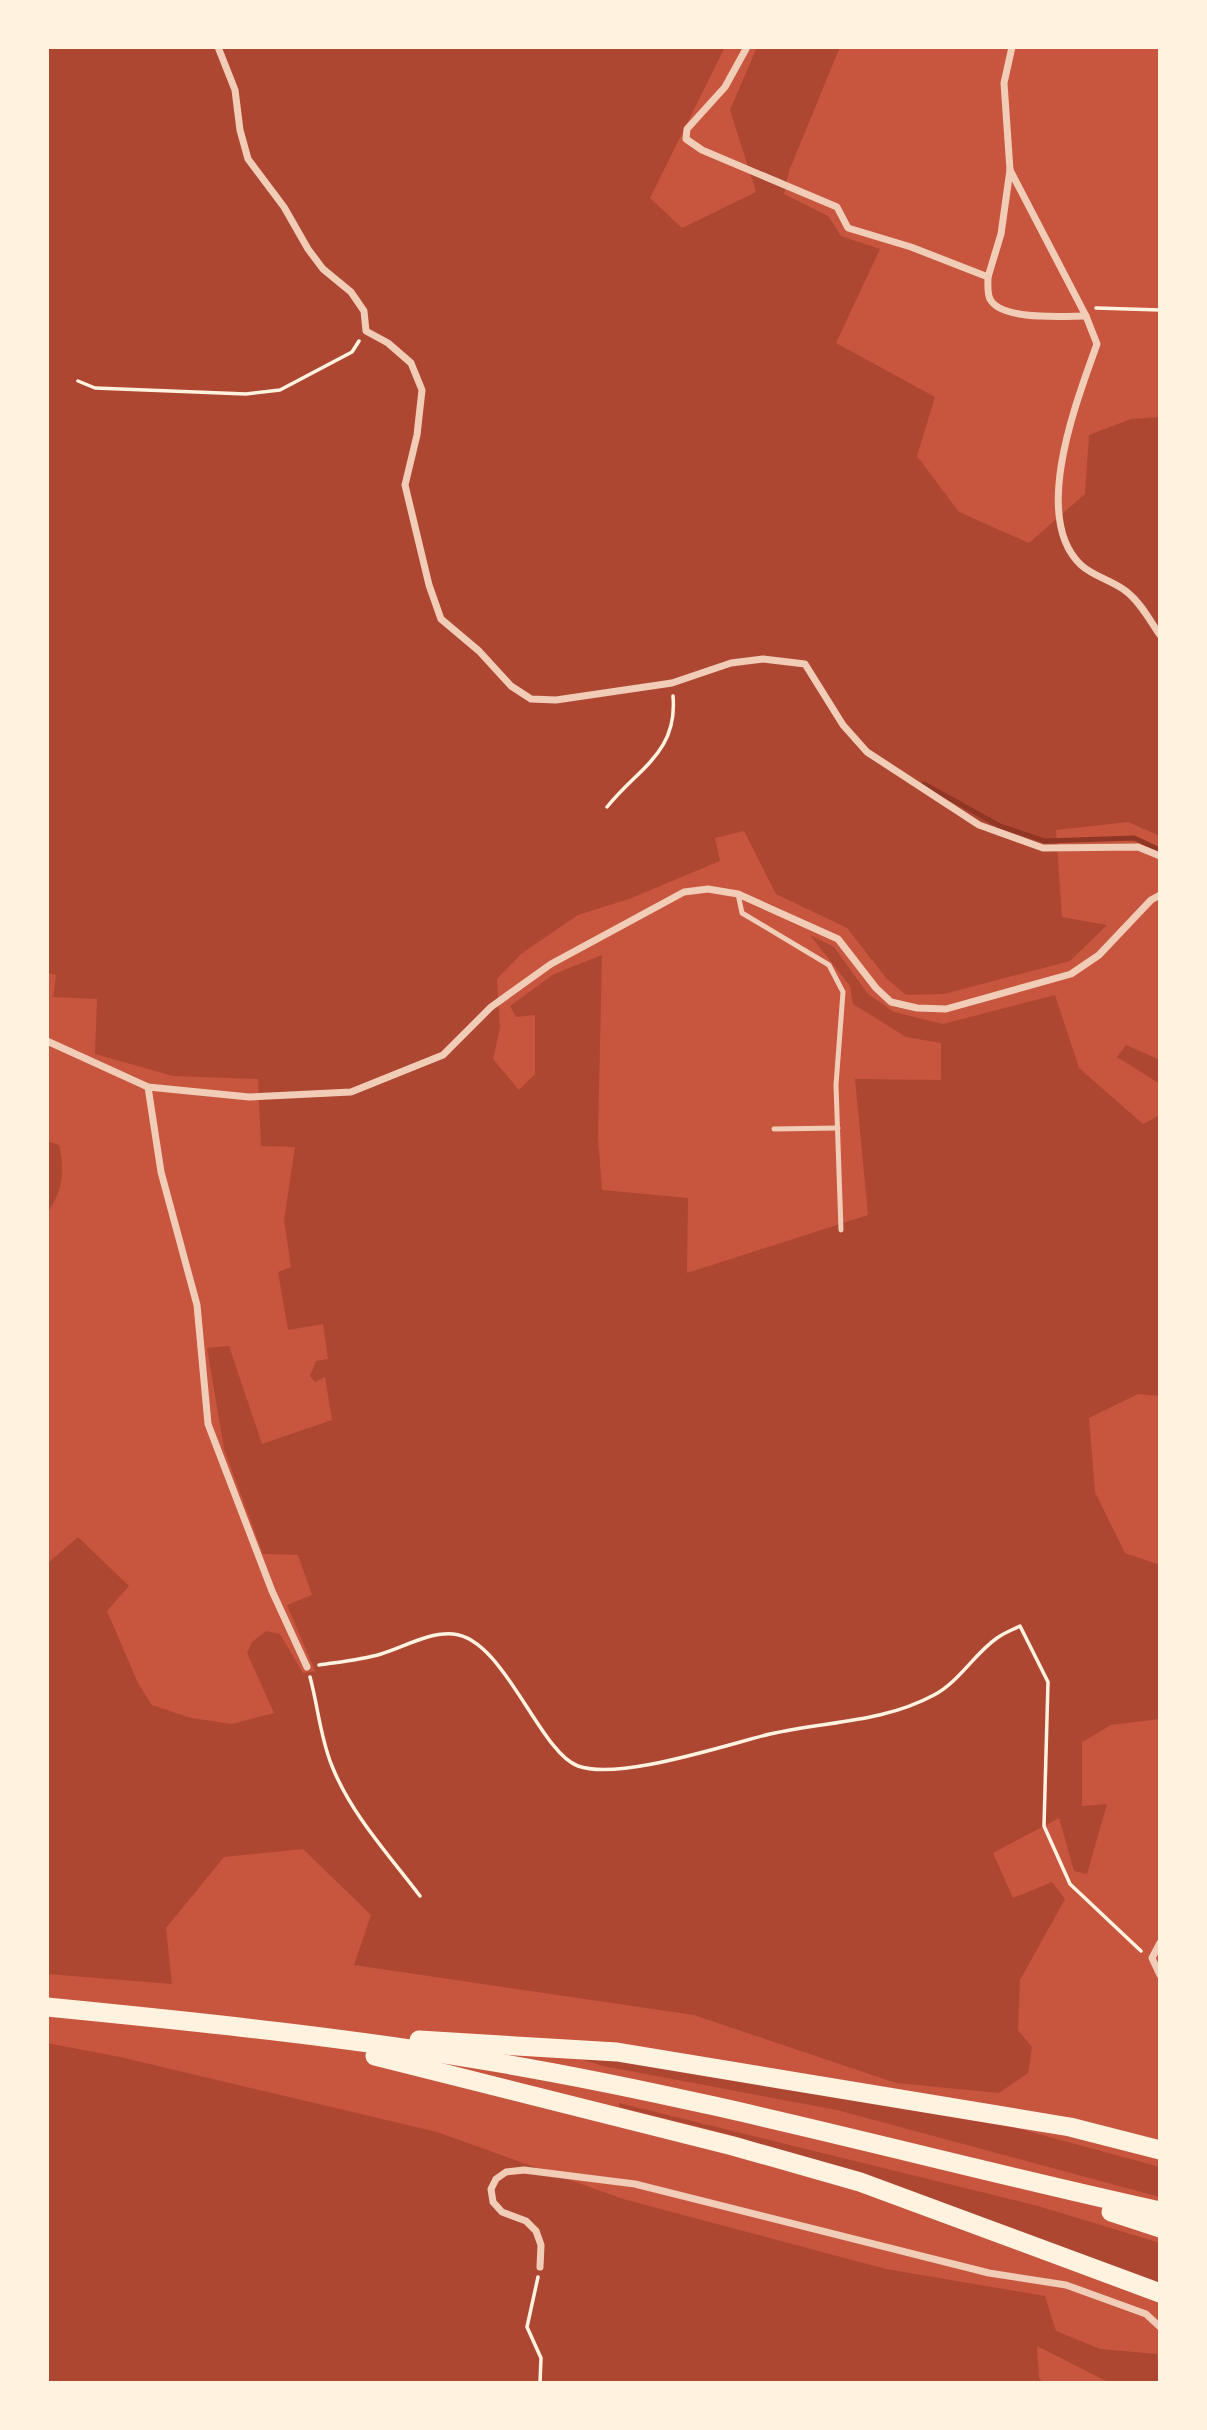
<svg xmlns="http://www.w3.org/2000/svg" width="1207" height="2430" font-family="Montserrat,sans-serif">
<rect width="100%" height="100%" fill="#c8553d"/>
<g fill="#ae4732">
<path d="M47,47H725L650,198L682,228L756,192L730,110L757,47H840L789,171L784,194L828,216L841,236L880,249L836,343L935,397L917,456L959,512L1029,543L1085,494L1089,435L1131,419L1160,417V836L1128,822L1056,830L1062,917L1107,925L1070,961L944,994L906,995L887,979L847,928L776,894L744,831L715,838L720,861L629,899L578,915L521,954L497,979L500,1028L493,1059L519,1090L535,1074V1015L516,1017L510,1006L554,974L602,955L598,1137L602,1190L688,1198L687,1273L868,1215L855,1079L941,1080V1043L906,1037L853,1004L850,986L810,935L834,947L868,994L894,1012L943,1024L1055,995L1079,1068L1143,1124L1160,1115V1396L1138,1394L1089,1418L1095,1492L1125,1553L1160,1565V1719L1111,1725L1082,1742V1806L1107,1804L1087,1874L1074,1871L1059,1818L993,1853L1013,1898L1052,1882L1065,1899L1020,1980L1018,2030L1032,2047L1028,2073L999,2093L896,2083L694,2015L354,1965L371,1915L303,1849L224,1857L166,1928L172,1984L47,1974V1564L78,1537L129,1586L107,1611L138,1683L152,1705L191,1718L232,1724L274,1713L247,1653L252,1642L266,1631L280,1634L303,1673L315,1671L287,1605L312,1595L298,1555L263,1554L224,1449L207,1348L229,1346L262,1444L332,1420L325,1377L315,1382L310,1376L316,1361L328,1359L323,1324L288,1330L278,1272L291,1267L284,1220L295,1147L261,1146L258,1079L173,1076L95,1054L97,999L53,997L56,975L47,973Z"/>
<path d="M1126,1045L1160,1060V1084L1117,1057Z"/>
<path d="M47,1141L59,1145C65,1171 63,1191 47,1213Z"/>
<path d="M47,2043L120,2057L437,2132L623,2199L886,2269L1045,2296L1056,2331L1100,2349L1157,2354L1160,2383H1110L1037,2346L1039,2378L1043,2383H47Z"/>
<path d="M571,2056L619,2059L1012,2127L1160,2167V2197L837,2110L603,2066Z"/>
<path d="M619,2103L1038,2206L1160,2243V2286L876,2178L723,2133L619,2107Z"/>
</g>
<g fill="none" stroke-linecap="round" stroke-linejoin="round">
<path stroke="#8f3625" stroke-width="5" d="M924,784L1000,826L1045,841L1134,838L1160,850"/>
<g stroke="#fff3e0" stroke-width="3.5">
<path d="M1096,308L1160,310"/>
<path d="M78,381L95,388L246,394L280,390L352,352L359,341"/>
<path d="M607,807C638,768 678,753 673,696"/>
<path d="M319,1665C339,1662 361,1660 381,1654C404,1647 429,1632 453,1634C504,1638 539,1752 578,1766C619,1781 725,1745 770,1734C826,1721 882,1723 934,1695C959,1682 974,1654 997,1638C1004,1633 1012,1630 1020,1626L1048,1682L1044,1826L1070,1884L1141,1951"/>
<path d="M310,1677C318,1706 320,1737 332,1766C351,1814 389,1855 420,1896"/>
<path d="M538,2277L527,2327L541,2358L540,2383"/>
</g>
<g stroke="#f1ccb7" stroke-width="5">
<path d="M738,894L742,913L829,965L843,992L836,1085L841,1230"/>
<path d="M774,1129L838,1128"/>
</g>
<g stroke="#f1ccb7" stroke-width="7">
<path d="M218,47L235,90L240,130L248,159L284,207L308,249L323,269L351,292L364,311L366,331L388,343L411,363L422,390L417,435L405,485L429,585L441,619L479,651L511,686L531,699L556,700L672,683L731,663L763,659L805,664L843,725L867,752L979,825L1043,848L1138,847L1160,856"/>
<path d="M747,47L725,87L687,129L686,139L702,150L837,207L848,228L911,247L988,277C988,283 987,293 990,299C1001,321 1064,316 1086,316"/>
<path d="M1012,47L1004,83L1010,170L1086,316L1097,344C1078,398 1030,517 1081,565C1094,577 1114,581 1127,592C1141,603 1150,621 1160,635"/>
<path d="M988,277L1001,234L1010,170"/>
<path d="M47,1041L148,1087L249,1097L351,1092L443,1055L491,1007L551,964L684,892L708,889L738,894L838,939L876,988L891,1002L917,1008L946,1009L1071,974L1099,955L1151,900L1160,895"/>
<path d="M148,1087L161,1172L197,1305L208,1424L272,1591L307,1667"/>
<path d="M1160,1943L1152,1958L1160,1975"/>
<path d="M540,2267L541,2245L536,2231L526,2221L502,2212L493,2202L491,2189L496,2179L506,2172L524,2170L635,2184L989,2273L1066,2285L1146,2314L1160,2327"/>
</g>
<g stroke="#fff3e0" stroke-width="19">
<path d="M47,2007C200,2022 354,2038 505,2064C726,2102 941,2163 1160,2211"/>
<path d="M419,2040L617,2052L1070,2127L1160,2150"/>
<path d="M375,2056L733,2146L860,2182L1160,2293"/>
<path d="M1111,2212L1160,2228"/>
</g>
</g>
<rect width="1207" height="2430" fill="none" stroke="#fff3e0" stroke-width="98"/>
</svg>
